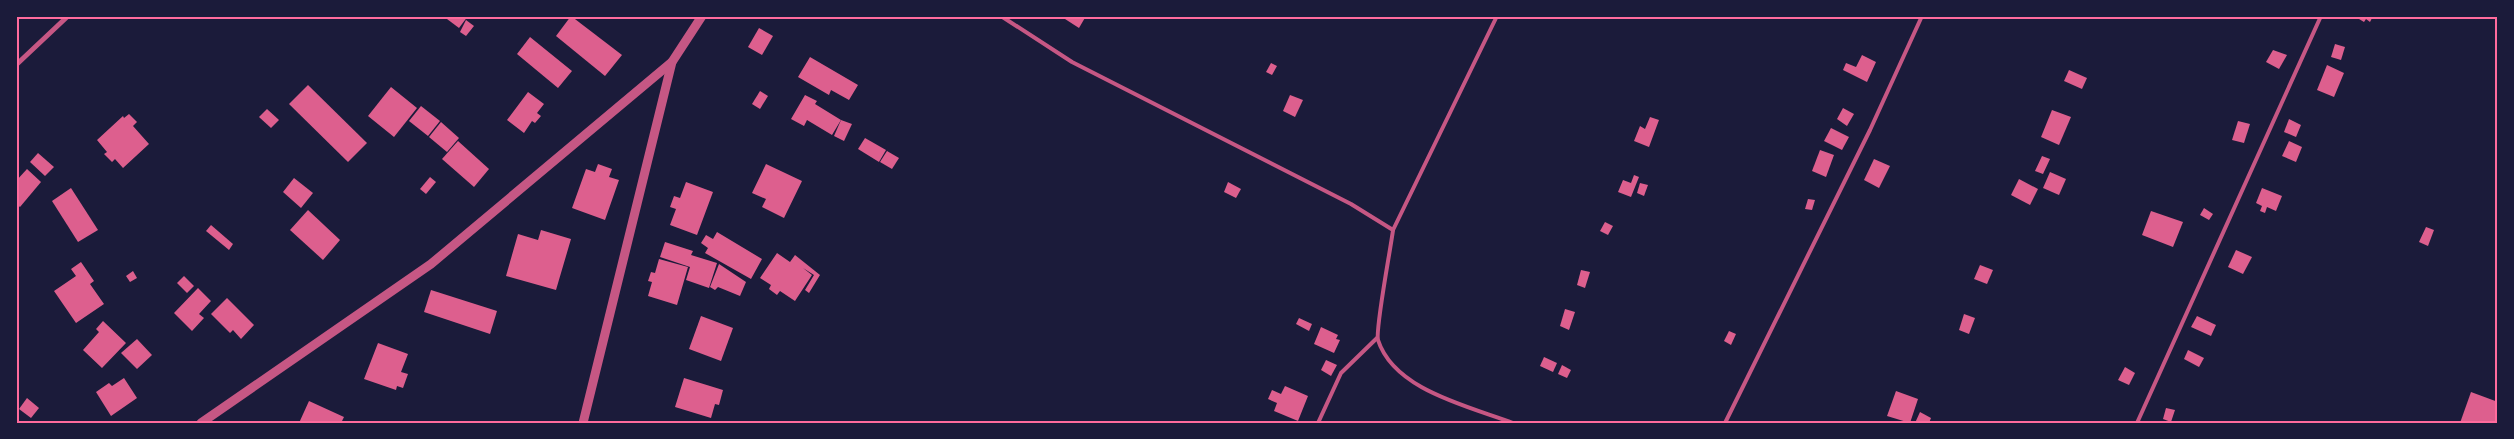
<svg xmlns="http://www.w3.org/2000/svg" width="2514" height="439" font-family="'Alegreya Sans',sans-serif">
<rect width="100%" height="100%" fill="#1b1b3a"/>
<g fill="#dd5f8e">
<path d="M443,16H468L459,28Z"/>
<path d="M571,16L622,55L605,76L556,36Z"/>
<path d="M1067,16H1086L1079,28L1065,19Z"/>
<path d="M2354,16H2373L2370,22L2366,19L2364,22Z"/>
<path d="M466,20L474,26L466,36L460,32Z"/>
<path d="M759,28L773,36L762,55L748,47Z"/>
<path d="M530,37L572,71L558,88L517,54Z"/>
<path d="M2335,44L2345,47L2341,60L2331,57Z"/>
<path d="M2273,50L2287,55L2279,69L2266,62Z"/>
<path d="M1862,55L1876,62L1867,82L1843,70L1846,63L1856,67Z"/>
<path d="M810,57L858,85L849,100L831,90L829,95L798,77Z"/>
<path d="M1271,63L1277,66L1272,75L1266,72Z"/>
<path d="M2327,65L2344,73L2334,97L2317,90Z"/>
<path d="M2069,70L2087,78L2082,89L2064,81Z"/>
<path d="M308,85L367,143L348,162L289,104Z"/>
<path d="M391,87L417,108L394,137L368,116Z"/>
<path d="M760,91L768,96L760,109L752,104Z"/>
<path d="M528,92L544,104L537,113L541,116L535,123L532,121L524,133L507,120Z"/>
<path d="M805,95L817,101L815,104L841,120L832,135L807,120L804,126L791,119Z"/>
<path d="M1290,95L1303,100L1295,117L1283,111Z"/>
<path d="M421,106L440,121L428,136L409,121Z"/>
<path d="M1843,108L1854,114L1847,126L1837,119Z"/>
<path d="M267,109L279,120L271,128L259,117Z"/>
<path d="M2052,110L2071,117L2059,145L2041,137Z"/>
<path d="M129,114L137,122L133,126L149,144L123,168L115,159L112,162L104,154L107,152L97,140L123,116L124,118Z"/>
<path d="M1650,117L1659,120L1649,147L1634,141L1640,126L1645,129Z"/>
<path d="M2289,119L2301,125L2296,137L2284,132Z"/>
<path d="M841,120L852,124L844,141L834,136Z"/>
<path d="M2238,121L2250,124L2244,143L2232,140Z"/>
<path d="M441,122L459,138L447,152L429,137Z"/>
<path d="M1831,128L1849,137L1842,150L1824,141Z"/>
<path d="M865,138L886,150L879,162L858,149Z"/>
<path d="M458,141L489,169L474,187L442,159Z"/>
<path d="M2289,141L2302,147L2296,162L2282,156Z"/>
<path d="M1820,150L1834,155L1826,177L1812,171Z"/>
<path d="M887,151L899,158L892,169L880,162Z"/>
<path d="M38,153L54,167L45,176L30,162Z"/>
<path d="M2042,156L2050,159L2043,174L2035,171Z"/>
<path d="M1874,159L1890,166L1879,188L1864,180Z"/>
<path d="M598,164L612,169L609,177L619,180L605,220L572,208L586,169L595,172Z"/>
<path d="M766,164L802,181L784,218L762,207L766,199L752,193Z"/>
<path d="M27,169L41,182L20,207L16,204V181Z"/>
<path d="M2050,172L2066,179L2059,195L2043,188Z"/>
<path d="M1634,175L1639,177L1631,197L1618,192L1623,180L1631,183Z"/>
<path d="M430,177L436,182L426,194L420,189Z"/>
<path d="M294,178L313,193L301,208L283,192Z"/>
<path d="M2019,179L2038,189L2030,205L2011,195Z"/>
<path d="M686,182L713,192L697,235L670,225L676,209L670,207L674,196L680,198Z"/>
<path d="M1228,182L1241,189L1236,198L1224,192Z"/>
<path d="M1640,183L1648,185L1644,196L1637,193Z"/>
<path d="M71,188L98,230L78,242L52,201Z"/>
<path d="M2262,188L2282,196L2276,211L2267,207L2265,213L2260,211L2262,206L2256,203Z"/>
<path d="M1808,199L1815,200L1812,210L1805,209Z"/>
<path d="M2204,208L2213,214L2209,220L2200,215Z"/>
<path d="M308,210L340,240L323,260L290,230Z"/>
<path d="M2151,211L2183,222L2173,247L2142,235Z"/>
<path d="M1605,222L1613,226L1608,235L1600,231Z"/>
<path d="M211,225L233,244L229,250L206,231Z"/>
<path d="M2426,227L2434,230L2428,246L2419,242Z"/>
<path d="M541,230L571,239L556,290L506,276L518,234L538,240Z"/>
<path d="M717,232L762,259L751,279L705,253L708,248L701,243L706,235L713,239Z"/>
<path d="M665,242L693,251L691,255L717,263L709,288L686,280L690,267L660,257Z"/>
<path d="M2236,250L2252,257L2243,274L2228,267Z"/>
<path d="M777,253L790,262L795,255L820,275L809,293L805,290L814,275L803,268L812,275L795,301L780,291L777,295L769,289L771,285L760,278Z"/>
<path d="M659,259L688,267L677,305L648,296L652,282L648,281L651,272L655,273Z"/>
<path d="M81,262L94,281L90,284L104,304L76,323L54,291L76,276L71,269Z"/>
<path d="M719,264L746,282L740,296L718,287L715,290L710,287Z"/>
<path d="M1980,265L1993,270L1987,284L1974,279Z"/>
<path d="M1581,270L1590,272L1585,288L1577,285Z"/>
<path d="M133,271L137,278L130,282L126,276Z"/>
<path d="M184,276L194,286L187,293L177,283Z"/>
<path d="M198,288L211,301L199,314L204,318L192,331L174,313Z"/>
<path d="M431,290L497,311L490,334L424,312Z"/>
<path d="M227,298L254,325L241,339L233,330L230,333L211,314Z"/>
<path d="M1565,309L1575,312L1569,330L1560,326Z"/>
<path d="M1964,314L1975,318L1969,334L1959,330Z"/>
<path d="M701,316L733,328L721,361L689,349Z"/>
<path d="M2197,316L2216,325L2211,336L2191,327Z"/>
<path d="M1299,318L1312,324L1309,331L1296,324Z"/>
<path d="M103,321L126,343L102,368L83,350L99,332L96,329Z"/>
<path d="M1321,327L1338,335L1336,339L1340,340L1334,353L1314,344Z"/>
<path d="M1729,331L1736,334L1731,345L1724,341Z"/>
<path d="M137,339L152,355L137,369L121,353Z"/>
<path d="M378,343L408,354L401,372L408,374L403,388L397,386L396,390L364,379Z"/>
<path d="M2188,350L2204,358L2199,367L2184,359Z"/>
<path d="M1544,357L1557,363L1553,372L1540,366Z"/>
<path d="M1326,360L1337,365L1331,376L1321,370Z"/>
<path d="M1562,365L1571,370L1567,378L1558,374Z"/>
<path d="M2125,367L2135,373L2129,385L2118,380Z"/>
<path d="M124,378L137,398L111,416L96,392L109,383L112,386Z"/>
<path d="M684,378L723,390L719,405L715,404L711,418L675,407Z"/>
<path d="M1285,386L1308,396L1298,421L1274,411L1277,403L1268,399L1272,390L1281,394Z"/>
<path d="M1896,391L1918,399L1910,423L1887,416Z"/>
<path d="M2471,392L2498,402V423H2460Z"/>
<path d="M27,398L39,408L31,418L19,409Z"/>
<path d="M309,401L344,417L341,423H299Z"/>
<path d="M2166,408L2175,410L2171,422L2163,419Z"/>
<path d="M1920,412L1931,418L1929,423H1915Z"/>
</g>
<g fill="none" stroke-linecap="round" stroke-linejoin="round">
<g stroke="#c65784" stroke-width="4">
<path d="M1001,16L1072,62L1351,204L1393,230C1391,247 1375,330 1378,340C1394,390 1468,406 1513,423"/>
<path d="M1393,230L1497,16"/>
<path d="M1318,423L1341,373L1377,338"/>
<path d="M1725,423L1870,130L1922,16"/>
<path d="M2137,423L2321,16"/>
</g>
<path stroke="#c65784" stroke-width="5" d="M16,65L68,16"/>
<g stroke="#c65784" stroke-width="9">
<path d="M201,423L431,264L672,62"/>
<path d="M583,423L672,62L702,16"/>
</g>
</g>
<rect width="2514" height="439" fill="none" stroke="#1b1b3a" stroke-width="35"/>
<rect x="18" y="18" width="2478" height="404" fill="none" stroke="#ff6b9d" stroke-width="2"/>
</svg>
